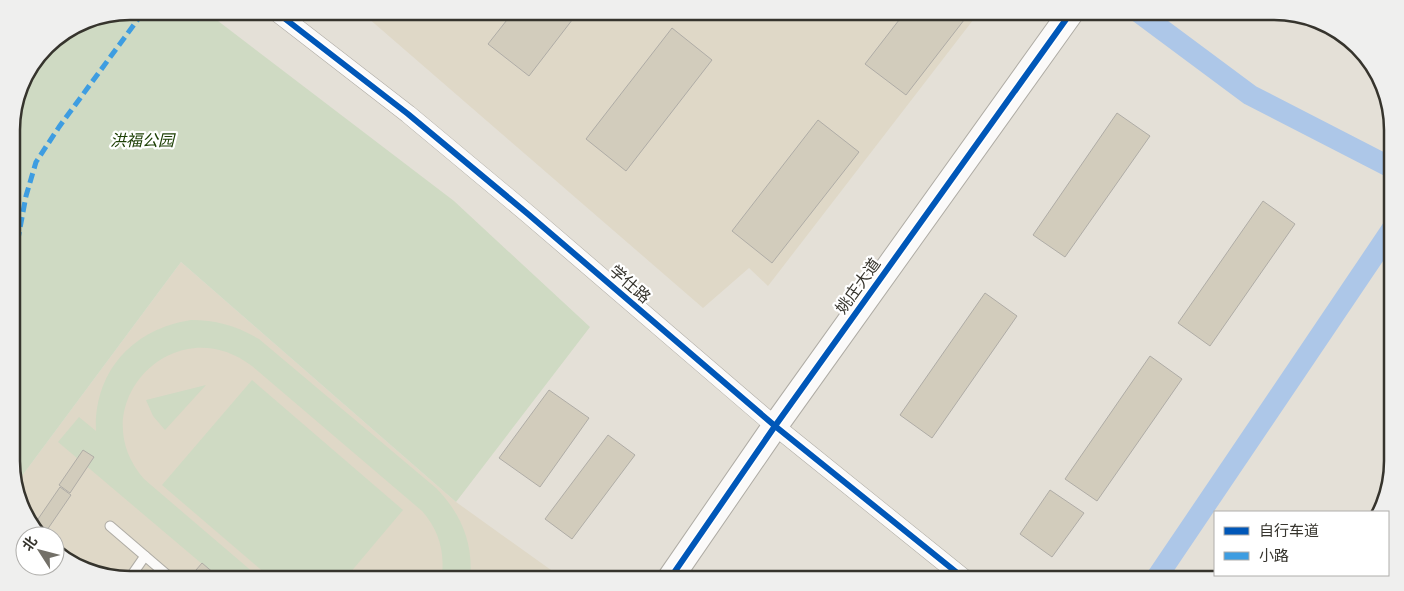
<svg xmlns="http://www.w3.org/2000/svg" width="1404" height="591" font-family="'Zilla Slab','Noto Sans SC',serif">
<rect width="100%" height="100%" fill="#e4e0d7"/>
<g fill="#dfd8c7">
<path d="M360,11H980L768,286L749,268L703,308Z"/>
<path d="M181,262L456,502L565,580H130L85,571L55,548V536H39L36,533L16,484Z"/>
</g>
<g fill="#cfdac3">
<path d="M130,11H205L454,201L590,327L456,502L181,262L16,484L12,477V122L24,77L52,41L85,20Z"/>
<path d="M191,320C216,320 237,326 259,339L436,488C461,513 474,544 470,580H441C446,554 439,530 422,511L252,366C174,306 80,406 144,479L262,580H221L58,442L79,417L96,431C94,371 133,329 191,320Z"/>
<path d="M252,380L403,510L344,580H273L162,485Z"/>
<path d="M206,385L165,430L153,416L146,400Z"/>
</g>
<g fill="none" stroke-linecap="round" stroke-linejoin="round">
<g stroke="#adc7e8" stroke-width="21">
<path d="M1137,11L1250,95L1392,168"/>
<path d="M1155,580L1392,229"/>
</g>
</g>
<g fill="#d2ccbc" stroke="#afaca6">
<path d="M514,11H579L529,76L488,44Z"/>
<path d="M906,11H971L906,95L865,64Z"/>
<path d="M672,28L712,60L626,171L586,139Z"/>
<path d="M1117,113L1150,136L1065,257L1033,235Z"/>
<path d="M818,120L859,152L772,263L732,231Z"/>
<path d="M1263,201L1295,224L1210,346L1178,323Z"/>
<path d="M985,293L1017,316L932,438L900,415Z"/>
<path d="M1150,356L1182,379L1097,501L1065,479Z"/>
<path d="M549,390L589,418L540,487L499,458Z"/>
<path d="M608,435L635,455L572,539L545,519Z"/>
<path d="M83,450L94,457L70,493L59,485Z"/>
<path d="M60,487L71,495L47,530L36,522Z"/>
<path d="M1050,490L1084,513L1052,557L1020,534Z"/>
<path d="M55,543L89,566L85,571L55,548Z"/>
<path d="M202,563L222,580H193L190,577Z"/>
</g>
<g fill="none" stroke-linecap="round" stroke-linejoin="round">
<g stroke="#afaca5" stroke-width="11">
<g id="lane">
<path d="M110,526L173,580"/>
<path d="M129,579L145,556"/>
</g>
</g>
<g stroke="#afaca5" stroke-width="19">
<path id="street" d="M275,11L408,114L528,214L775,426L966,580"/>
</g>
<g stroke="#afaca5" stroke-width="27">
<path id="secondary" d="M669,580L775,426L1072,11"/>
</g>
<use href="#lane" stroke="#fbfaf9" stroke-width="9"/>
<use href="#street" stroke="#fbfaf9" stroke-width="18"/>
<use href="#secondary" stroke="#fbfaf9" stroke-width="25"/>
<path stroke="#3e9de1" stroke-width="5" stroke-dasharray="10 5" stroke-linecap="butt" d="M12,271L26,196L36,162L59,127L144,11"/>
<g stroke="#fff" stroke-width="9">
<g id="cycleway">
<path d="M275,11L408,114L528,214L775,426L966,580"/>
<path d="M669,580L775,426L1072,11"/>
</g>
</g>
<use href="#cycleway" stroke="#0057b8" stroke-width="6"/>
</g>
<g text-anchor="middle" dominant-baseline="central" stroke-width="4.5" stroke-linejoin="round" paint-order="stroke">
<g font-size="16" font-style="italic" fill="#1e4006" stroke="#fff">
<text x="142" y="140">洪福公园</text>
</g>
<g font-size="16" fill="#36342d" stroke="#fff">
<text transform="translate(630 284) rotate(41)">学仕路</text>
<text transform="translate(858 286) rotate(-54)">姚庄大道</text>
</g>
</g>
<path d="M0 0H1404V591H0ZM130 20H1274A110 110 0 0 1 1384 130V461A110 110 0 0 1 1274 571H130A110 110 0 0 1 20 461V130A110 110 0 0 1 130 20Z" fill="#efefee" fill-rule="evenodd"/>
<path fill="none" stroke="#36342d" stroke-width="2.5" d="M130 20H1274A110 110 0 0 1 1384 130V461A110 110 0 0 1 1274 571H130A110 110 0 0 1 20 461V130A110 110 0 0 1 130 20Z"/>
<rect x="1214" y="511" width="175" height="65" fill="#ffffff" stroke="#afaeab"/>
<rect x="1224" y="527" width="25" height="8" fill="#0057b8" stroke="#afaeab"/>
<text x="1259" y="536" font-size="15" fill="#36342d">自行车道</text>
<rect x="1224" y="552" width="25" height="8" fill="#3e9de1" stroke="#afaeab"/>
<text x="1259" y="561" font-size="15" fill="#36342d">小路</text>
<g transform="translate(40 551) rotate(306)"><circle r="24" fill="#ffffff" stroke="#afaeab"/>
<path d="M0-4L9 19L0 12L-9 19Z" fill="#737068"/>
<text y="-8" font-size="14" font-weight="bold" text-anchor="middle" fill="#36342d">北</text>
</g>
</svg>
